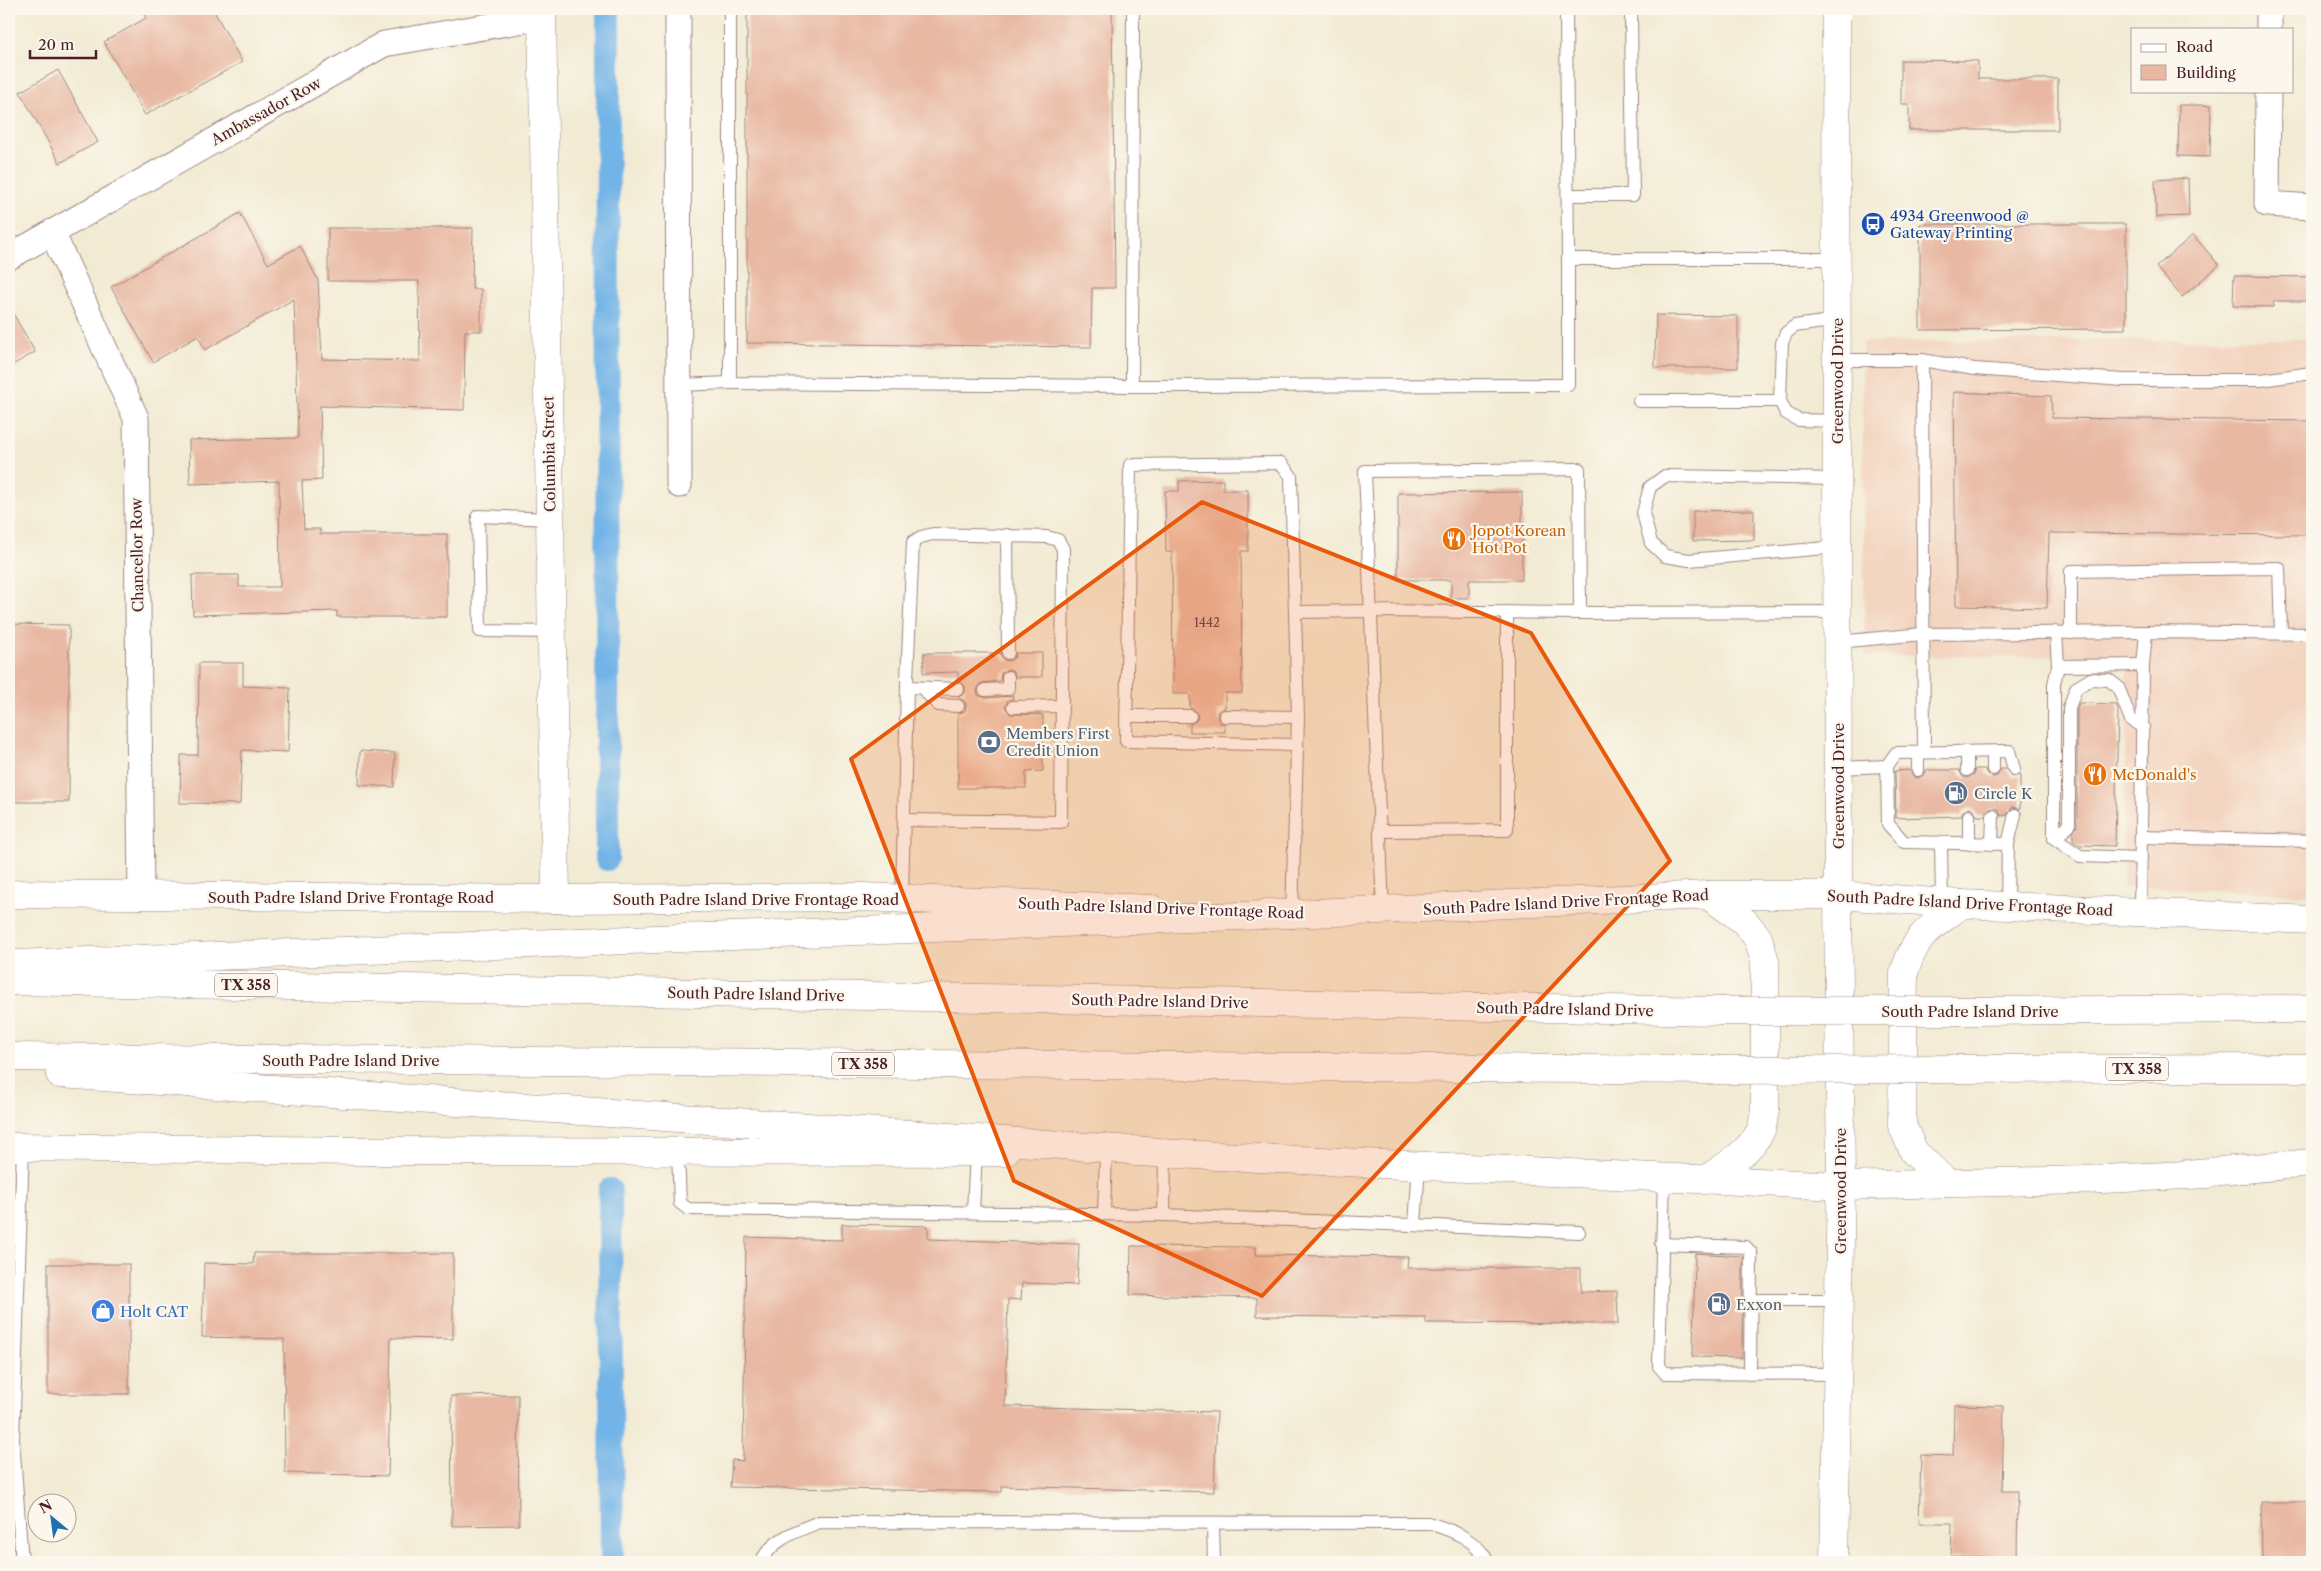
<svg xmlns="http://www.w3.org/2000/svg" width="2321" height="1571" font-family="'Libre Caslon Text',serif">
<rect width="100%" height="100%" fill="#fbf7ec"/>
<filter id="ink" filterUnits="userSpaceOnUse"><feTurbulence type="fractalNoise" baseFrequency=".02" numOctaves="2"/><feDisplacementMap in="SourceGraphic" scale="10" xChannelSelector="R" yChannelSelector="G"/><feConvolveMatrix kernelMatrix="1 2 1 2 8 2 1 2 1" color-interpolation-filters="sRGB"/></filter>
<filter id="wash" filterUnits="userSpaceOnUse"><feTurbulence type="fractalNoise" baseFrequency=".0096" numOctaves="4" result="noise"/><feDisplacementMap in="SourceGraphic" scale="20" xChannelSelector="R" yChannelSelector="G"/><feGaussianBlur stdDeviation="1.12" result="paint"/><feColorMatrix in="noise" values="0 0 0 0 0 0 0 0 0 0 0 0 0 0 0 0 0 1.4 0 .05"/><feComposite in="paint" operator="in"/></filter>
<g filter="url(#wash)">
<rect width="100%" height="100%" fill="#f2ebd4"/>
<path fill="#f3d4bf" d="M2312,339V895L2123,886L2127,657L1865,656L1862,342Z"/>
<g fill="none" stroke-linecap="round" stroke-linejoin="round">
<g stroke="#72b4e7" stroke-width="24">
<path d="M607,859L608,9"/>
<path d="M610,1190L612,1562"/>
</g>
</g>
<g id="blocks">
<g fill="#e8b8a2">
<path d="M141,9H213L242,62L145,115L104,42L146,18Z"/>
<path d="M747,9H1112L1115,288H1092L1091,347L747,343Z"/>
<path d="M1901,60L1978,61V79H2058V130H1909V104H1901Z"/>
<path d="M58,70L98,142L60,163L20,92Z"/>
<path d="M2179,105H2211L2210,157L2178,156Z"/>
<path d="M2188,178L2189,216L2156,217L2155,180Z"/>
<path d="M240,213L268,264L300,246L318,280L322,359L420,361L419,281H328V228H473L472,289H481V331H465L464,410L320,406L322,480L302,481L304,529H320V534H447V617H337V611L193,615L192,575H239V587H280L279,481L190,484L189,440L298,438L294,299L205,350L198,336L153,362L111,287Z"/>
<path d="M1920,224H2126V329L1920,330Z"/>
<path d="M2193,235L2219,265L2182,297L2156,267Z"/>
<path d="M2234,276L2312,277V301H2274L2273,307L2233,306Z"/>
<path d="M9,306L35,352L9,367Z"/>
<path d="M1656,315L1738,316V368H1655Z"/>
<path d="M1954,392L2051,396L2052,418L2312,421V535L2049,533L2047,608L1956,606Z"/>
<path d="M1223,480V490H1248V551H1241L1242,693H1225V708L1218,711L1217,716L1220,723L1225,724V732H1190V724L1197,720L1198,716L1194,709L1190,708V694H1173L1172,552H1166L1165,491H1179V481Z"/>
<path d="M1522,492V580H1469V598H1451V580H1398V493Z"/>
<path d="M1754,510V540L1693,541V511Z"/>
<path d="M9,624L69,625V802H9Z"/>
<path d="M924,653H1000L1004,660L1009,661L1015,657L1016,653H1042V677H1016L1012,670L1008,669L1001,673L1000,681L981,683L977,690L978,695L985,698L1013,696V699L1008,700L1005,707L1010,714L1043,715V771L1026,772V788H958V714L965,711L966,706L965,702L958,697L965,693V686L958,681V672L923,673Z"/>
<path d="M199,663H243V686L290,688L288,752L242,750L240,804L180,803L181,755H198Z"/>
<path d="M2079,703L2116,704L2118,710L2115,846L2079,845L2073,841V833L2077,826V709Z"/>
<path d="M360,751L395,753L394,787L359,785Z"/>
<path d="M1975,769H1985L1986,773L1993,777L1997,776L2001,769H2006L2012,777L2020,775V809L2012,807L2007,815L2001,816L1998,809L1993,808L1986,811L1985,816H1977L1973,809L1969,808L1962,812L1961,816L1896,818L1895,771L1910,770L1914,777L1918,778L1925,774L1926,770H1959L1963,777L1967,778L1974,774Z"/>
<path d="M842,1224L928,1226V1239L1079,1244L1077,1285L1022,1283L1021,1300L1008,1299L1005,1406L1217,1412L1214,1492L1002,1486V1492L730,1487L732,1460L743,1461L746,1237L842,1240Z"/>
<path d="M1131,1246L1256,1247V1255L1408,1257L1407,1268H1581V1292L1617,1291L1618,1324L1426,1323V1318L1257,1316V1298L1130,1295Z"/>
<path d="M254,1253H453V1339L391,1338L388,1476L285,1473L284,1339L202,1337L204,1263L253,1264Z"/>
<path d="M1695,1253L1743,1256L1742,1358L1693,1357Z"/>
<rect x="48" y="1264" width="81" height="130"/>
<path d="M518,1395L519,1525L452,1526L451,1396Z"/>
<path d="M1954,1405L2004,1406L2002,1491H2018L2017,1559L1951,1557L1952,1523H1919L1921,1455L1953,1456Z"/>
<path d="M2261,1502H2312V1562H2262Z"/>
</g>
</g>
</g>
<g filter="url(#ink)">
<use href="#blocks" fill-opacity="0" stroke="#9e8580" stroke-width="1"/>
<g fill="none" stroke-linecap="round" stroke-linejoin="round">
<g stroke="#9e8580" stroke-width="14">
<g id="lane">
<path d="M730,9V383L1132,386"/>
<path d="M1133,9L1132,386L1568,385V259H1836"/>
<path d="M1566,9L1568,259"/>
<path d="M1568,195H1633L1631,9"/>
<path d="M1837,320L1795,326L1786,333L1782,343L1780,401L1786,413L1798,420L1837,421"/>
<path d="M1837,360H1922L1974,369L2123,380H2261L2312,373"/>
<path d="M1922,360L1924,752"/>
<path d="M679,385L730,383"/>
<path d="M1639,401H1780"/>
<path d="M550,519L478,516L480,631L552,632"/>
<path d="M1007,535L1008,653"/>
<path d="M1837,547L1689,560L1665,556L1651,543L1643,513L1650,487L1665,476L1837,479"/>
<path d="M1295,612L1371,611L1580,613L1579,469L1365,471L1383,910"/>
<path d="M1580,613L1837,612"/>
<path d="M2056,632L2058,666L2054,684V838L2080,856L2141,858"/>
<path d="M2071,633V571L2279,568L2281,633"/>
<path d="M1837,642L1923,634L2146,632"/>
<path d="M2058,666L2143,665"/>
<path d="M907,687L958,689"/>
<path d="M922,688L938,705L958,706"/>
<path d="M985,690L1008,689V677"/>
<path d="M1013,707L1062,706"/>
<path d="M1126,716H1190"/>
<path d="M1225,716L1298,717"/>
<path d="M1967,752V770"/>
<path d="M1993,752V769"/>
<path d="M1918,753V770"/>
<path d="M1838,768L1887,766"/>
<path d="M1380,831L1507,830V612"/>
<path d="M2141,837L2312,841"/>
<path d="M2054,838L2069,826V708L2076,688L2091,679L2109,680L2118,687L2131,720L2143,727"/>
<path d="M1941,843L1942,903"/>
<path d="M1969,844V816"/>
<path d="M1992,844L1993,816"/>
<path d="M2008,844L2015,815"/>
<path d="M902,899L907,687V680L913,542L921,537L933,534L1047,537L1058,540L1063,549L1061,822L904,820"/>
<path d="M2007,906L2008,844L1904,842L1888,824L1887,766L1896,753L2009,751L2014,769"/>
<path d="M2140,912L2143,665L2146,632L2312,634"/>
<path d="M1292,914L1298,717L1291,476L1281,463L1130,465L1126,741L1297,745"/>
<path d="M678,1152L680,1203L688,1209L1164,1215L1579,1232"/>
<path d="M1664,1178L1659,1366L1665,1373L1837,1374"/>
<path d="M973,1212L976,1152"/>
<path d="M1104,1214L1106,1153"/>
<path d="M1164,1215L1165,1152"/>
<path d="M1415,1225L1419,1165"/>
<path d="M1661,1244L1746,1247L1751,1253L1750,1374"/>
<path d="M1751,1300H1839"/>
<path d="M1213,1523L1214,1562"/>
<path d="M22,1562L13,1440L23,1147"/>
<path d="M761,1562C772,1539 797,1531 819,1522L1428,1523C1452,1530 1476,1539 1488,1562"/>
</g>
</g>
<g stroke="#9e8580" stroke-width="27">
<g id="street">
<path d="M678,9L679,485"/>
<path d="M2269,29V9"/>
<path d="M2268,91L2267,204L2312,207"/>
<path d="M52,232L136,418L141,896"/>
<path d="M9,257L384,44L542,17"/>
</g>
</g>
<g stroke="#9e8580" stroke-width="29">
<g id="secondary">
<path d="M542,9L556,899"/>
<path d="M9,894L556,899L863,897L1152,909"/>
<path d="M1267,913L1292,914L1708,895H1838L1962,904L2312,920"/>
<path d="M9,1147L366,1151L1005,1152"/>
<path d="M1135,1152L1841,1186L2082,1180L2209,1174"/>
<path d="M1705,1180C1725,1167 1750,1152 1761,1130C1763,1124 1764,1116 1765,1110V961L1758,938L1744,921L1708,895"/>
<path d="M1947,1183L1914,1152L1902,1125L1904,973C1917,932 1929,929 1962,904"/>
<path d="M1834,1562L1841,1186L1838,895L1836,9"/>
</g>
</g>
<g stroke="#9e8580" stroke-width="29">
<g id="highway">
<path d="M14,964L1292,914"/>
<path d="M9,981L1720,1011"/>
<path d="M1959,1011L2312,1009"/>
<path d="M9,1057L1718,1070"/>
<path d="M1961,1069L2312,1068"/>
<path d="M60,1074L1160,1152"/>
<path d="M2186,1174L2312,1163"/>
</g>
</g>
<use href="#lane" stroke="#fff" stroke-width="12"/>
<use href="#street" stroke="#fff" stroke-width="25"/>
<use href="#secondary" stroke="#fff" stroke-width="28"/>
<use href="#highway" stroke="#fff" stroke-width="28"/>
<g stroke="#9e8580" stroke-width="29" stroke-linecap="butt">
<g id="highway-bridge">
<path d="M1720,1011H1959"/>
<path d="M1718,1070L1961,1069"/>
</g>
</g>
<use href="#highway-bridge" stroke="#fff" stroke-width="28"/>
</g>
</g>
<path fill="#e8590c" fill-opacity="0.2" stroke="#e8590c" stroke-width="4" stroke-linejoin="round" d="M1202,502L1531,633L1670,861L1262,1296L1014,1181L851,759Z"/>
<defs>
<g id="bus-disc" transform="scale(1.25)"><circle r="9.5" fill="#1a4fb4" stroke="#fbf7ec"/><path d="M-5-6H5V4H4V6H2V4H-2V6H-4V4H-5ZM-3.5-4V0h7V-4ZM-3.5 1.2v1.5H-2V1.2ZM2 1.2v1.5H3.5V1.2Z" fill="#fff"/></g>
<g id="restaurant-disc" transform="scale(1.25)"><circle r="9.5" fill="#e8710a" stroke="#fbf7ec"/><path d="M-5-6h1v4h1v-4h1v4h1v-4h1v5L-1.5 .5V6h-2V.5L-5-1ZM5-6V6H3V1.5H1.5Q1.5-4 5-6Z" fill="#fff"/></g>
<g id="bank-disc" transform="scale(1.25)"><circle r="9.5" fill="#5c6f8a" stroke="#fbf7ec"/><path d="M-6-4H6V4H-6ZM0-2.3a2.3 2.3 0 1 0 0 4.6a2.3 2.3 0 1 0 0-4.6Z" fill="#fff"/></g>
<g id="fuel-disc" transform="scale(1.25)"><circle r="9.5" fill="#5c6f8a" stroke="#fbf7ec"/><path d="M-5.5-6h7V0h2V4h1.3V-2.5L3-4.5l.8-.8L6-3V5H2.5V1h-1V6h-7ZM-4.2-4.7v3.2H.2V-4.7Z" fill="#fff"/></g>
<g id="shop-disc" transform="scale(1.25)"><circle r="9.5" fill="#3f7fe0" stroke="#fbf7ec"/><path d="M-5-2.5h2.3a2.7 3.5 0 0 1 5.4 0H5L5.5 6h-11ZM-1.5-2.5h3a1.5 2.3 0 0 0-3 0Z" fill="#fff"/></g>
</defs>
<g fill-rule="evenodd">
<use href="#bus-disc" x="1873" y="224"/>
<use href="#restaurant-disc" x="1454" y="539"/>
<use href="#bank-disc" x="989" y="742"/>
<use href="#restaurant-disc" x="2095" y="774"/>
<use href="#fuel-disc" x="1956" y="793"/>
<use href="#fuel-disc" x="1719" y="1304"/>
<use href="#shop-disc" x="103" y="1311"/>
</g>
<g text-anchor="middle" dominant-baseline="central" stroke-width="4.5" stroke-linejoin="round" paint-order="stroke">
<g font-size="12" fill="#724549">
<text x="1207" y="622">1442</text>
</g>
<g fill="#fbf7ec" stroke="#7f6065" stroke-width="1">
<rect x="215" y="973.5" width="62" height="23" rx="4"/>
<rect x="832" y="1052.5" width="62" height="23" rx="4"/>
<rect x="2106" y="1057.5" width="62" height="23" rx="4"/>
</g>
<g font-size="14" font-weight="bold" fill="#4a1f2b">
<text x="246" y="985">TX 358</text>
<text x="863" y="1064">TX 358</text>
<text x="2137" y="1069">TX 358</text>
</g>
<g font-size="15" fill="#4a1f2b" stroke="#fbf7ec">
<text transform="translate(266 111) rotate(-29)">Ambassador Row</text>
<text transform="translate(1837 381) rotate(-90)">Greenwood Drive</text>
<text transform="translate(549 454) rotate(-91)">Columbia Street</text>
<text transform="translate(137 555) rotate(-91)">Chancellor Row</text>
<text transform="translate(1838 786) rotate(-90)">Greenwood Drive</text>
<text x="351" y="897">South Padre Island Drive Frontage Road</text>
<text x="756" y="899">South Padre Island Drive Frontage Road</text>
<text transform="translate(1566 902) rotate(-3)">South Padre Island Drive Frontage Road</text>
<text transform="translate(1970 903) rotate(3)">South Padre Island Drive Frontage Road</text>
<text transform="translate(1161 908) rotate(2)">South Padre Island Drive Frontage Road</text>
<text transform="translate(756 994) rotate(1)">South Padre Island Drive</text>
<text transform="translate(1160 1001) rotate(1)">South Padre Island Drive</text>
<text transform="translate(1565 1009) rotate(1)">South Padre Island Drive</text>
<text x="1970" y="1011">South Padre Island Drive</text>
<text x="351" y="1060">South Padre Island Drive</text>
<text transform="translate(1840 1191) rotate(-90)">Greenwood Drive</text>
</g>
<g font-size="15" fill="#164399" stroke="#fbf7ec" text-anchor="start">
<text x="1890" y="215">4934 Greenwood @<tspan x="1890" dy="17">Gateway Printing</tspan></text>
</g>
<g font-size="15" fill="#c56008" stroke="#fbf7ec" text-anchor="start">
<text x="1472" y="530">Jopot Korean<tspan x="1472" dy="17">Hot Pot</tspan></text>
<text x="2112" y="774">McDonald's</text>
</g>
<g font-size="15" fill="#4e5e75" stroke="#fbf7ec" text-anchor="start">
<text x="1006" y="733">Members First<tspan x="1006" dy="17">Credit Union</tspan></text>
<text x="1974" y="793">Circle K</text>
<text x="1736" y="1304">Exxon</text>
</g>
<g font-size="15" fill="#366cbe" stroke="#fbf7ec" text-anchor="start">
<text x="120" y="1311">Holt CAT</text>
</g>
</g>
<rect width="2321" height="1571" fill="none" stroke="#fbf7ec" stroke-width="30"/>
<rect x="2131" y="28" width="162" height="65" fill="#fbf7ec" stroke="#b4a19f"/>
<rect x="2141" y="44" width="25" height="8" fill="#ffffff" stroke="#b4a19f"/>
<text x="2176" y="52" font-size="15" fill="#4a1f2b">Road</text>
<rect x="2141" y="65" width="25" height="15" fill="#e8b8a2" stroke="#b4a19f"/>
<text x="2176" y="78" font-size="15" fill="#4a1f2b">Building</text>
<g transform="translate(52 1518) rotate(331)"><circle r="24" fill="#fbf7ec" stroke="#b4a19f"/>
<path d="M0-4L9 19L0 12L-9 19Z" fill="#1f6fb2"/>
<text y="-8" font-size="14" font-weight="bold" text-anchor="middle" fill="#4a1f2b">N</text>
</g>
<path d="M30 50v8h66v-8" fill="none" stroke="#4a1f2b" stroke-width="2.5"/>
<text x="38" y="50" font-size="15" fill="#4a1f2b" stroke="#fbf7ec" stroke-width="4" paint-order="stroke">20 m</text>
</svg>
